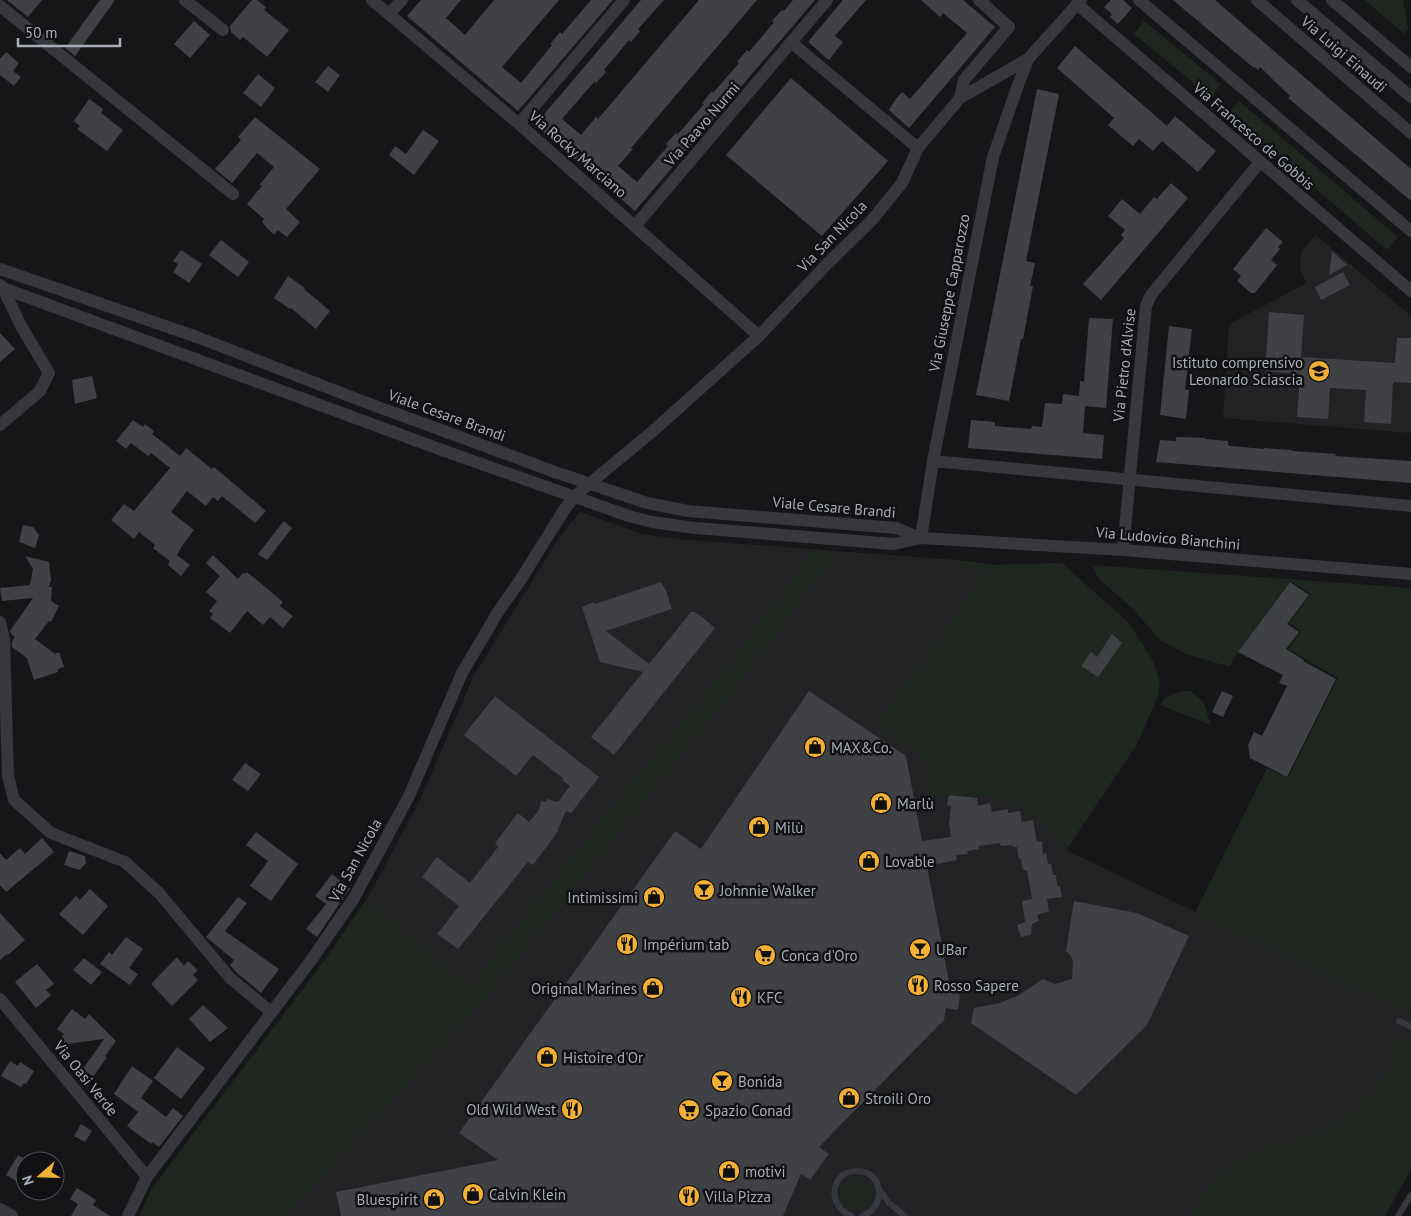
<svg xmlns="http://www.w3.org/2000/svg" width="1411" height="1216" font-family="'PT Sans',sans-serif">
<rect width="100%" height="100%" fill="#161618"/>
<g fill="#222225">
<path d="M1316,235L1411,316V433L1223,418L1229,324L1307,283L1300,270L1301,251Z"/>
<path d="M580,512L643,534L678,539L956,560L995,565L1062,563L1137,744L1066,850L1411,1015V1169L1385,1216H140L150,1192L172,1162L322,964L367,899L419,802L474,675L559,538Z"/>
</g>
<g fill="#1e261f">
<path d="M1365,0H1403L1408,29L1404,34Z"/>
<path d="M1144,21L1221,84L1211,97L1134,34Z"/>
<path d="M1239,101L1398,237L1387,250L1229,114Z"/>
<path d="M814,549L830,551L828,564L734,690L507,972L483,1001L286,1216H140L150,1192L172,1162L322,964L367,899L469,987L627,788L717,679Z"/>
<path d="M956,560L995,565L1062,563L1128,622L1152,659L1160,681L1157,699L1137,744L1066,850C1056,838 1046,826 1034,816C1006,795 964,789 931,798L923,763L917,753L877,725L986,570L955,566Z"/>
<path d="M1092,565L1411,588V1015L1195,913L1267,768L1288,778L1338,678L1288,649L1301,631L1289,623L1311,594L1290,581L1238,652L1230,667L1186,654L1161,641L1132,608L1098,578Z"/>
<path d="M1181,691H1190L1203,701L1211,725L1160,705L1165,698Z"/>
<path d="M1399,1037L1411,1041V1169L1385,1216H1188C1204,1191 1221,1168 1248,1154C1267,1144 1288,1144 1307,1137C1339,1127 1371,1099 1386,1069C1391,1059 1395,1048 1399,1037Z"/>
<circle cx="856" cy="1194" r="16"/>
</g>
<g fill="#404145">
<path d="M7,0H42L28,17Z"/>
<path d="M100,0H115L75,56L65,48Z"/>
<path d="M252,0H257L262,4L266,7L264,10L289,30L267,57L243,37L240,40L231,32L230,26Z"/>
<path d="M421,0H461L446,18L465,35L494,0H559L502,67L521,83L552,45L550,44L560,32L562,34L591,0H613L518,111L407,16Z"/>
<path d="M641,0H664L638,29L640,31L631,42L629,40L604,70L606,72L596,83L594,82L562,119L581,135L596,117L598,119L699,0H757L631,148L633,149L618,166L637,182L668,146L666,144L676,133L678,134L704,104L702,103L712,91L713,93L739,63L737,62L747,50L749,52L774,22L772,21L782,10L784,11L793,0H815L635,211L535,125Z"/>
<path d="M843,0H866L835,36L843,42L829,60L808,42Z"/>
<path d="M921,0H963L995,27L909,128L889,110L895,100L902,92L910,99L967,33L943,13L940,17Z"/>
<path d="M1111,0H1123L1132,8L1118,24L1110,17L1112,14L1104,7Z"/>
<path d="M1173,0H1215L1411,169V201L1288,98L1290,96L1260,67L1258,70L1255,67L1254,68Z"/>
<path d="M194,21L210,35L190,58L174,44Z"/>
<path d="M1075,46L1167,126L1175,116L1216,151L1198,172L1162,141L1153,151L1139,139L1133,146L1108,125L1114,118L1057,68Z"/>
<path d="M6,52L19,63L13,71L21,77L14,86L0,75V59Z"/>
<path d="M328,66L340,75L328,92L315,82Z"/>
<path d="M258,74L275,88L261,107L243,93Z"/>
<path d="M791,78L888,161L822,236L726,155Z"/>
<path d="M1037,89L1059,94L1026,261L1035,263L1030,286H1033L1023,339H1021L1009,401L976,395Z"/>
<path d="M89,99L103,109L101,113L123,130L107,151L77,129L80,126L74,121Z"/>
<path d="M255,117L320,169L286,209L300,222L287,237L278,230L274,235L266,227L262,222L264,219L247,204L262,186L260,184L274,167L257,153L232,183L215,169L241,140L238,137Z"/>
<path d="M423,130L439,141L414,175L389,155L395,146L406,154Z"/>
<path d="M1171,183L1188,198L1101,300L1083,284L1124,238L1121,235L1125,230L1108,216L1122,199L1140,214L1154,197L1157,199Z"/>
<path d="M1266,228L1283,242L1278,247L1280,249L1271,260L1277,265L1255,293H1251L1237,281L1241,276L1233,269Z"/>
<path d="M221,240L249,262L238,277L209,255Z"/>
<path d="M181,250L202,264L189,283L173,272L178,264L173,261Z"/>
<path d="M1332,251L1347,265L1329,275Z"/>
<path d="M1343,272L1350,285L1321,300L1315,287Z"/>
<path d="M288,276L305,288L304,289L330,311L316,329L291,308L290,309L274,298Z"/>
<path d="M1269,312L1304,315L1301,357L1395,363L1397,338H1411V383L1393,382L1391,424L1364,422L1366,390L1330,388L1328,419L1297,417L1300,374L1265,371Z"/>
<path d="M1089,318L1113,319L1106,408L1085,406L1083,433L1104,435L1102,459L968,448L971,420L995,422V426L1031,429L1032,426L1042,427L1045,403L1062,404L1063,394L1079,396L1080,381L1084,382Z"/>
<path d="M1169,326L1192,329L1185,390H1189L1186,419L1160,415Z"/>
<path d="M0,333L15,349L0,362Z"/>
<path d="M92,376L97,398L75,404L72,380Z"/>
<path d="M133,420L143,427L145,424L154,431L152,434L180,456L186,448L212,469L214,467L266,511L255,523L222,496L218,501L213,497L206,506L187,491L171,512L194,530L182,546L177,555L190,565L181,576L168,565L170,561L153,548L155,545L139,532L134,539L111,520L124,504L134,511L170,468L151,453L148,456L131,443L126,449L116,441Z"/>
<path d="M1176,437L1206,438L1205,439L1228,441V445L1231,446L1264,449V448L1292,450V451L1336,454L1335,456L1411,461V483L1156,462L1160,440L1176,441Z"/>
<path d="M284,521L292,528L267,560L258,554Z"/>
<path d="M23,525L33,527L39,535L35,548L19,542Z"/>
<path d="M213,555L238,579L243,573L245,574L247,572L283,602L280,606L293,616L283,628L270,617L263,625L247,611L230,633L210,618L213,614L209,611L217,601L206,592L220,576L206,563Z"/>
<path d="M25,556L49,562L51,580L49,587H52L51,601L59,606L51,622L49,621L35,639L55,654L59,652L64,667L58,669V672L34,680L27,658L12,647V642L15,637L11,634L10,631L33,598L2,601L0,588L30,585L33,569Z"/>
<path d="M661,582L666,591L672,609L606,631L649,664L691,612H695L701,616L715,628L614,755L591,737L643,672L600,662L582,607L594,602L595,604Z"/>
<path d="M1290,582L1309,595L1287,624L1299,632L1286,649L1304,660L1303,661L1336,679L1287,777L1250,758L1248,745L1254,732L1262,736L1287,686L1279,683L1283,675L1238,652Z"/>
<path d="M1112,634L1122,643L1098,677L1081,666L1091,652L1097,657Z"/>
<path d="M809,691L906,756L922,841L951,837L949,824L951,806L947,805L949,795L977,798L978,806L990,803L992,812L1008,809V813L1020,811L1022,822L1033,820L1037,842L1042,841L1043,854L1046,853L1048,864H1051L1053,875H1056L1057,886H1060L1062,897L1047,899L1049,911L1037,915L1039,921L1032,924L1031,935L1021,937L1017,925L1025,922L1022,901L1032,899L1027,870H1023L1021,859H1019L1017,847H1013L1012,845L1001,846L1000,843L979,846V849L967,851L968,854L956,855L957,860L927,866L949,982L947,992L960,994L958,1010L946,1008L944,1020L819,1147L829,1154L810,1180L801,1174L783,1216H341L336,1192L498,1160L459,1133L675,831L701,849Z"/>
<path d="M1222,691L1233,696L1223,717L1212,712Z"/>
<path d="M495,696L599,777L571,813L566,811L558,829L559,830L533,865L528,862L458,949L437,934L459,906L422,877L437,857L470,883L498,847L495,843L518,813L529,822L539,810L541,801L546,802L547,799L558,802L570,786L562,780L564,779L533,755L516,776L464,735Z"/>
<path d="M245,763L261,774L248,791L232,780Z"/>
<path d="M256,832L298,864L271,901L250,886L268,861L246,845Z"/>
<path d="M42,838L54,852L6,892L0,885V853L6,860L20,848L25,854Z"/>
<path d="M69,851L85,856L86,863L80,870L64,865Z"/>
<path d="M332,874L350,888L317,937L306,929L326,904L315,896Z"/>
<path d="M90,889L108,906L83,935L59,914L76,896L80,900Z"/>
<path d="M238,897L247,903L225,931L279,969L261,993L236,972L230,965L234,960L206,937Z"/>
<path d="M1074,901L1137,913L1189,936L1147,1025L1076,1095L971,1023L974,1008L1000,1003L1019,995L1043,979L1055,984L1072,979L1073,961L1071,956L1066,951Z"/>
<path d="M0,913L25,940L8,955L7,954L0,960Z"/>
<path d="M126,937L143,949L129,968L138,974L130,985L100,964L109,952L112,955Z"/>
<path d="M177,957L184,966L188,961L198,970L193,975L198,980L172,1006L151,984Z"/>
<path d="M84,958L102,972L91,985L73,970Z"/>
<path d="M37,964L54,984L46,990L51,995L36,1008L15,982Z"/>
<path d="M203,1005L228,1028L210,1042L189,1019Z"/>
<path d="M72,1009L85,1019L89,1014L116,1041L105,1056L107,1057L93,1077L83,1069L104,1039L66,1044L59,1039L64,1034L57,1029Z"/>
<path d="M177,1047L205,1068L181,1099L154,1078Z"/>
<path d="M10,1061L18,1066L20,1062L34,1071L26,1084L24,1083L21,1087L1,1076Z"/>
<path d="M132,1066L153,1081L141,1098L166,1117L173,1108L183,1116L159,1147L152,1142L151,1144L127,1126L138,1112L114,1094Z"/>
<path d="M81,1124L92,1131L85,1142L74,1136Z"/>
<path d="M18,1155L25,1159V1186L6,1175Z"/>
<path d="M77,1188L96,1200L93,1205L110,1216H71L78,1204L70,1199Z"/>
</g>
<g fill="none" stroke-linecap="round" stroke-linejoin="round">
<g stroke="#37383d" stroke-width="6">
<path d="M1399,1021L1411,1027"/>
<path d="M880,1191L889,1203L905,1216"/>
<path d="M852,1216C826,1207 830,1171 857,1171C884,1171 887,1208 862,1216"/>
<path d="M1398,1216L1411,1195"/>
</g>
<g stroke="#37383d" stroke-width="12">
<path d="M185,0L223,30"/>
<path d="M372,0L519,124L759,336"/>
<path d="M1139,0L1411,231"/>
<path d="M1257,0L1411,133"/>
<path d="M1297,0L1411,97"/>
<path d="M1332,0L1411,67"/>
<path d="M1077,4L1411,291"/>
<path d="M0,6L233,194"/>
<path d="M389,14L402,0"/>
<path d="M792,43L918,148"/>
<path d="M960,98L964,80L1009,27L979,0"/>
<path d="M519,124L624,0"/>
<path d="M635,226L827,0"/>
<path d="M0,269L197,337L362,401L555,472L647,503L688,511L896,528L921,538"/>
<path d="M0,285L3,288L21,326L49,373L40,391L0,425"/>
<path d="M0,287L442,450L629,516L652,522L695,528L894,544L921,538L1123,550L1411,574"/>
<path d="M933,461L1411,506"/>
<path d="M921,538L933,461L993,157L1018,85L1028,59"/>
<path d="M1123,550L1146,306L1151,295L1260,162"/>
<path d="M0,622L4,640L8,776L14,800L51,833L125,862L159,893L230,978L271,1012"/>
<path d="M0,999L147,1177"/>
<path d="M0,1209L12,1216"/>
<path d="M128,1216L147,1177L312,959L354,898L409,796L462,673L498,612L521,579L564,510L574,497L589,484L653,431L759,336L827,264L872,220L902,183L918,148L960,98L1028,59L1081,0"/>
</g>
</g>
<defs>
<g id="school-disc" transform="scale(1.125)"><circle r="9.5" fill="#f2b134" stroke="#111113"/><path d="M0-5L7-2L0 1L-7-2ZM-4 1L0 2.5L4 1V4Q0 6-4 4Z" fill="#111"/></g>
<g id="shop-disc" transform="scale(1.125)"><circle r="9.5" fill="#f2b134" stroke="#111113"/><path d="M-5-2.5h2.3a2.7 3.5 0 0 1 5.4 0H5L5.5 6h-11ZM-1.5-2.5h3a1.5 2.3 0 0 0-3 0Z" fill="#111"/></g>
<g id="bar-disc" transform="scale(1.125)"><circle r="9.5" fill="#f2b134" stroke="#111113"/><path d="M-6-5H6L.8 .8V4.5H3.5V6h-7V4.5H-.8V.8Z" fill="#111"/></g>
<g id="restaurant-disc" transform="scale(1.125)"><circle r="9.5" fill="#f2b134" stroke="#111113"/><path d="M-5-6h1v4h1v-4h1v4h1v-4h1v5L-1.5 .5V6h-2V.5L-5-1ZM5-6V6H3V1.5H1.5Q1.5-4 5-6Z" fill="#111"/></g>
<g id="supermarket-disc" transform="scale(1.125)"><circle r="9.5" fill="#f2b134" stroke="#111113"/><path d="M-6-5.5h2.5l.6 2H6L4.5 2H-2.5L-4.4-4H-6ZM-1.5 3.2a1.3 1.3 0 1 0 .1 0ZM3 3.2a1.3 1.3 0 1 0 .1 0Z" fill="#111"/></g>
</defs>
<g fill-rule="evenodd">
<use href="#school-disc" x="1319" y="371"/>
<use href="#shop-disc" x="815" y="747"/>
<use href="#shop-disc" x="881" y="803"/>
<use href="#shop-disc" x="759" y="827"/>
<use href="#shop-disc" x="869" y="861"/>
<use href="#bar-disc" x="704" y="890"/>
<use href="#shop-disc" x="654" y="897"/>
<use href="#restaurant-disc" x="627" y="944"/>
<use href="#bar-disc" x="920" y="949"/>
<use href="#supermarket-disc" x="765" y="955"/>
<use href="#restaurant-disc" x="918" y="985"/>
<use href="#shop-disc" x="653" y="988"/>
<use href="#restaurant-disc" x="741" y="997"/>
<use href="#shop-disc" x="547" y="1057"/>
<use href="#bar-disc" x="722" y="1081"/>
<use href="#shop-disc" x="849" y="1098"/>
<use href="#restaurant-disc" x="572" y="1109"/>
<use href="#supermarket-disc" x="689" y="1110"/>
<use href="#shop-disc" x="729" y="1171"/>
<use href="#shop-disc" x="473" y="1194"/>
<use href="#restaurant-disc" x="689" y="1196"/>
<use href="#shop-disc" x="434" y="1199"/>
</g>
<g text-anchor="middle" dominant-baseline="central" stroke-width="5" stroke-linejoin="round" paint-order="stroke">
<g font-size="15" fill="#a8adb8" stroke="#111113">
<text transform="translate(1344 54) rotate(41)">Via Luigi Einaudi</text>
<text transform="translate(702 124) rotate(-49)">Via Paavo Nurmi</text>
<text transform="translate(1254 136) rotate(41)">Via Francesco de Gobbis</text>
<text transform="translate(578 154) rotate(41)">Via Rocky Marciano</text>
<text transform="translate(832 236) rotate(-46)">Via San Nicola</text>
<text transform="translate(949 293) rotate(-79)">Via Giuseppe Capparozzo</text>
<text transform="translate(1124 365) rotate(-84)">Via Pietro d'Alvise</text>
<text transform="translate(447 415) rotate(20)">Viale Cesare Brandi</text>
<text transform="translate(834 507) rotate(5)">Viale Cesare Brandi</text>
<text transform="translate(1168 538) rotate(5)">Via Ludovico Bianchini</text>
<text transform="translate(355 860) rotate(-61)">Via San Nicola</text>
<text transform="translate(86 1078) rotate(51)">Via Oasi Verde</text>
</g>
<g font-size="15" fill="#a8adb8" stroke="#111113" text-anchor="start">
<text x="1303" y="362" text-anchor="end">Istituto comprensivo<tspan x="1303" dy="17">Leonardo Sciascia</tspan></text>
<text x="831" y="747">MAX&amp;Co.</text>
<text x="897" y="803">Marlù</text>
<text x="775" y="827">Milù</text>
<text x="885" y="861">Lovable</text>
<text x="720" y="890">Johnnie Walker</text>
<text x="638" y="897" text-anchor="end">Intimissimi</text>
<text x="643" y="944">Impérium tab</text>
<text x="936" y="949">UBar</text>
<text x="781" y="955">Conca d'Oro</text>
<text x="934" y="985">Rosso Sapere</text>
<text x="637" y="988" text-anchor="end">Original Marines</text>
<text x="757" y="997">KFC</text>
<text x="563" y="1057">Histoire d'Or</text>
<text x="738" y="1081">Bonida</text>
<text x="865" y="1098">Stroili Oro</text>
<text x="556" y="1109" text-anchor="end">Old Wild West</text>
<text x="705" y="1110">Spazio Conad</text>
<text x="745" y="1171">motivi</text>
<text x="489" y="1194">Calvin Klein</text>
<text x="705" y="1196">Villa Pizza</text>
<text x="418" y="1199" text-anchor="end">Bluespirit</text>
</g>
</g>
<g transform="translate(40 1176) rotate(250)"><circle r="24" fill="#111113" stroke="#4d4f55"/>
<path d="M0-4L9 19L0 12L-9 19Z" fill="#f2b134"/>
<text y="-8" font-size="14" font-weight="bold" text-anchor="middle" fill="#a8adb8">N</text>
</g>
<path d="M18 38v8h102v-8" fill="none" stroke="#a8adb8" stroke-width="2.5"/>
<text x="25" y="38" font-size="15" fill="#a8adb8" stroke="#111113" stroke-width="4" paint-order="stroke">50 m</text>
</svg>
